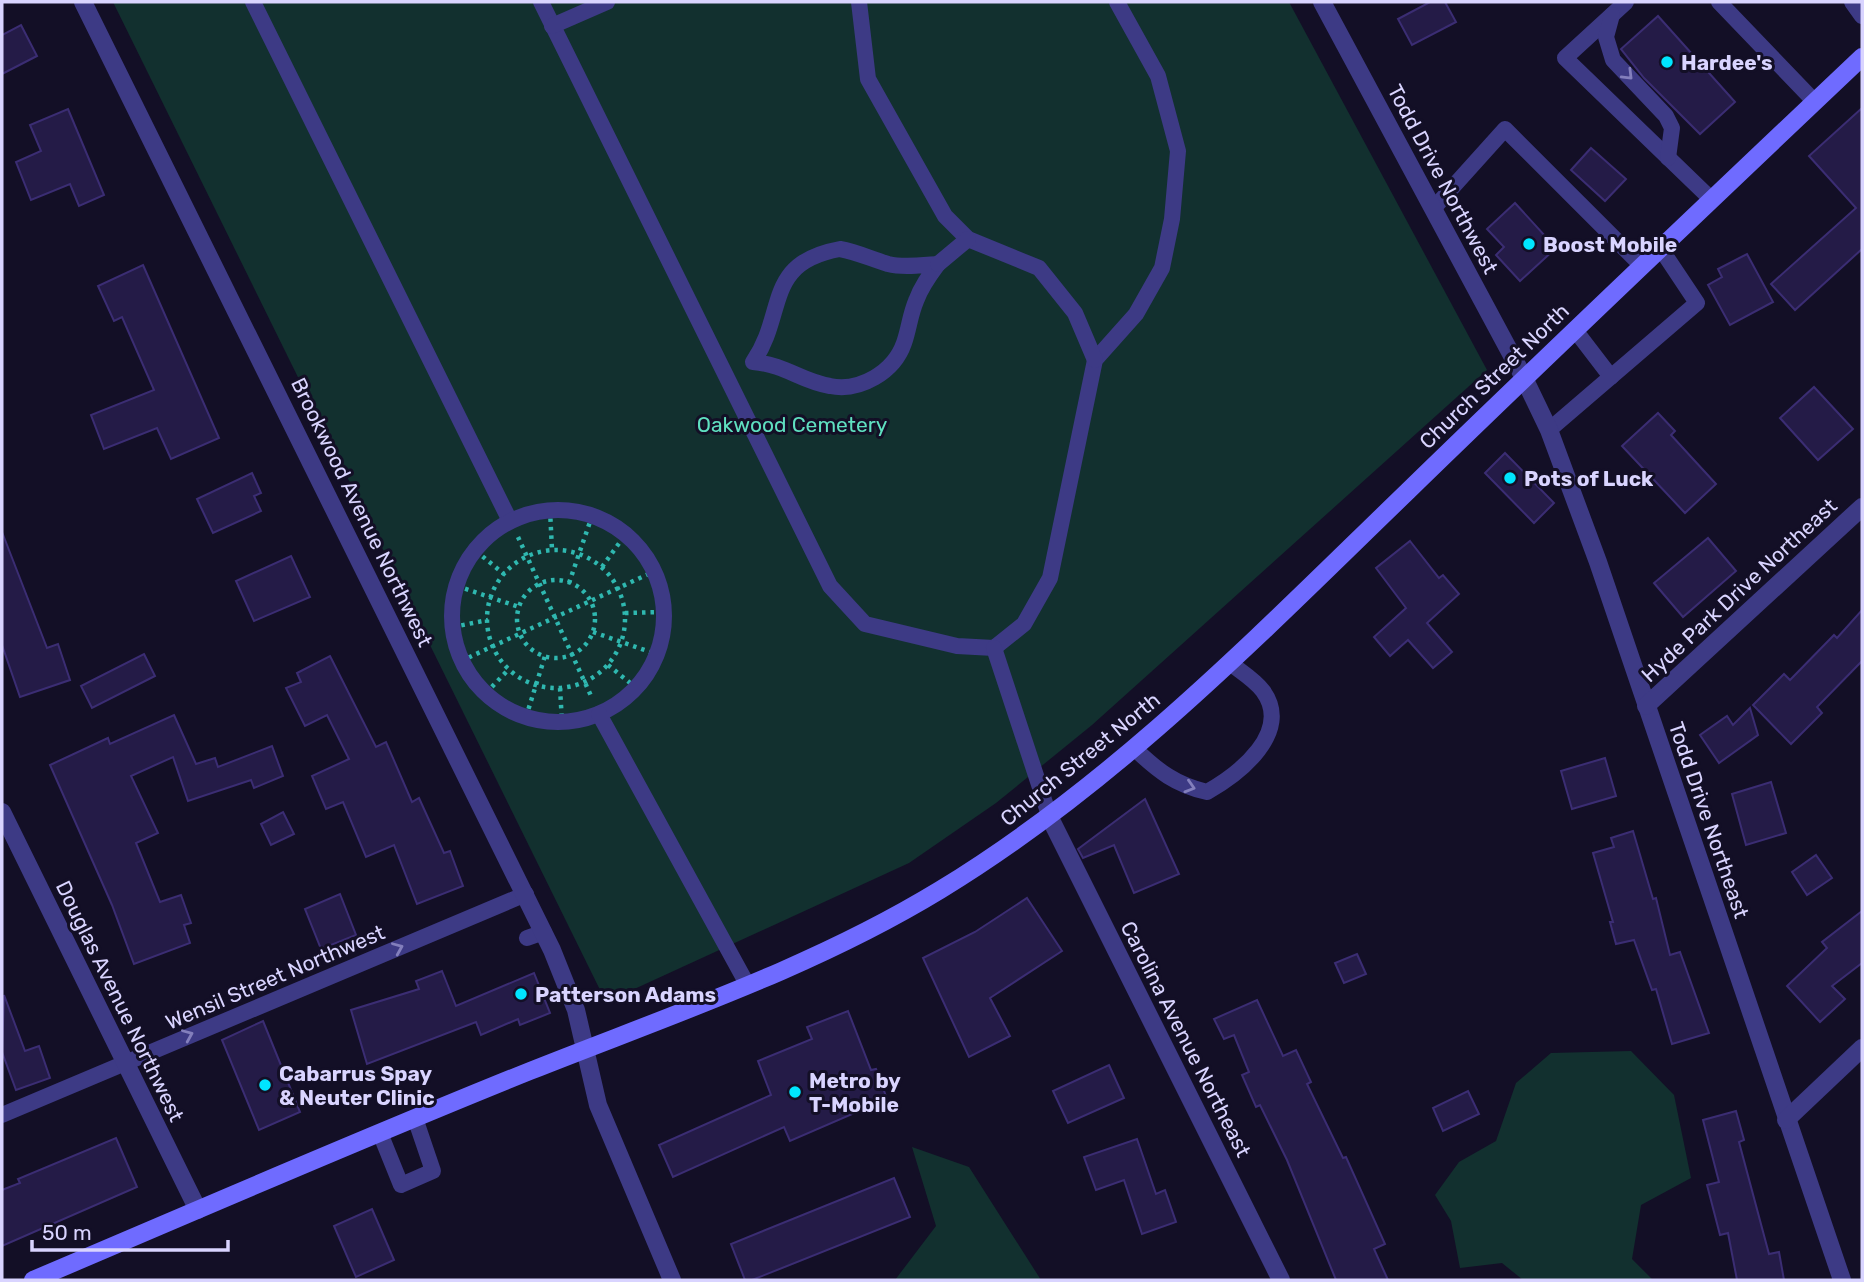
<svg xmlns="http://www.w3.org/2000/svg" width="1864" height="1282" font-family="Rubik,sans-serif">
<rect width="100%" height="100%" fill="#130f26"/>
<g fill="#12302f">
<path d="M113,2H1289L1487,370L1092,725L996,803L909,863L606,1002Z"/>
<path d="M1631,1051L1674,1095L1691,1178L1641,1205L1632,1259L1653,1280H1523L1502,1263L1460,1268L1451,1221L1435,1195L1459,1162L1496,1141L1516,1083L1551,1053Z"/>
<path d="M912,1147L969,1167L1041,1280H895L936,1226Z"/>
</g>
<g fill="#241b47" stroke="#3b2d73" stroke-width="2">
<path d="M1430,2H1445L1456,22L1412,45L1398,19Z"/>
<path d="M1658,16L1735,102L1700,134L1644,78L1621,49Z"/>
<path d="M21,25L37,56L2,74V35Z"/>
<path d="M1862,108V249L1795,310L1771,284L1856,208L1809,156Z"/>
<path d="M68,109L104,195L79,206L70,184L31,200L16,162L41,151L30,125Z"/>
<path d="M1591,148L1626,179L1605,201L1571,170Z"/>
<path d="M1515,203L1556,248L1520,281L1496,255L1504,247L1487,229Z"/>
<path d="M1747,254L1773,302L1730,325L1708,285L1722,277L1718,269Z"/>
<path d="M143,265L219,438L171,459L157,428L104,449L91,415L154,390L122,317L114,321L98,286Z"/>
<path d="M1814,387L1853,429L1818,460L1780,418Z"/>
<path d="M1658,413L1675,431L1671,435L1716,484L1685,513L1622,446Z"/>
<path d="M1505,453L1554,503L1534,523L1485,473Z"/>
<path d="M252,473L261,493L254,496L261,511L213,533L197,499Z"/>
<path d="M2,532L47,648L58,644L70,680L20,697L2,645Z"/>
<path d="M1708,538L1736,571L1683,617L1654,583Z"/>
<path d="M1410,541L1439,578L1443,575L1459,594L1427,623L1452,652L1433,668L1408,640L1390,656L1374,637L1406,608L1376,568Z"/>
<path d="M291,556L310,597L254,621L236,581Z"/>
<path d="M1862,610V661L1817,707L1822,713L1791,744L1753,705L1784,674L1790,680L1834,635L1837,638Z"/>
<path d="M144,654L155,676L92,708L81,686Z"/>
<path d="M330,656L376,747L386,742L412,802L419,798L444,853L450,851L463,886L417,904L394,845L366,857L343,802L326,809L312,776L349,759L327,715L305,726L286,688L301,682L297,673Z"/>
<path d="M1750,708L1758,735L1719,763L1700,735L1727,716L1733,725Z"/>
<path d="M174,715L196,764L215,758L218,767L272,746L283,776L254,788L251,780L188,801L173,757L131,776L158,833L136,843L160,902L181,895L191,923L184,925L190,943L134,964L112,905L50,765L108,738L110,744Z"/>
<path d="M1605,758L1616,796L1572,809L1561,771Z"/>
<path d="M1771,782L1786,833L1746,845L1732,794Z"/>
<path d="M1145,799L1179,874L1134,893L1114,845L1083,858L1078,849Z"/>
<path d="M283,812L294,834L271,845L261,824Z"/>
<path d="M1633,831L1653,899L1656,898L1670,955L1680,952L1709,1033L1672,1044L1656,989L1652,990L1634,940L1616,944L1610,922H1613L1593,853L1614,847L1611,838Z"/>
<path d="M1816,855L1832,878L1807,895L1792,872Z"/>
<path d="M340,894L356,935L321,949L305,909Z"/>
<path d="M1027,898L1062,951L990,998L1010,1036L969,1057L923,958L975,932Z"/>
<path d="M1862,911V963L1832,986L1845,999L1820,1022L1787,986L1827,948L1822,942Z"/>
<path d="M1357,954L1366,974L1344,983L1335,963Z"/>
<path d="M442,971L456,1006L534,973L550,1013L520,1025L518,1019L481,1035L476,1022L367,1064L351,1010L419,989L416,981Z"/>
<path d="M4,995L25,1051L39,1046L50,1078L16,1090L2,1052Z"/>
<path d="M1257,1000L1283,1056L1296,1050L1311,1082L1307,1084L1343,1158L1346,1157L1385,1244L1374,1249L1388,1280H1336L1287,1160L1260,1105L1256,1107L1242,1075L1249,1072L1234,1035L1224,1039L1214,1019Z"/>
<path d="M848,1011L871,1070L876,1069L887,1099L790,1141L784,1127L673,1177L659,1145L771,1095L758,1061L812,1039L807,1027Z"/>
<path d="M263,1021L300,1112L259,1130L222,1040Z"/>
<path d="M1109,1065L1124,1098L1068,1123L1053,1091Z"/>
<path d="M1468,1091L1479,1114L1443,1131L1433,1108Z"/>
<path d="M1736,1111L1744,1140L1739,1142L1769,1254L1779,1252L1784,1280H1737L1728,1233L1720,1235L1707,1185L1719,1182L1703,1120Z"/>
<path d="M116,1138L137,1187L2,1246V1190L20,1183L18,1179Z"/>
<path d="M1137,1139L1156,1194L1165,1190L1176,1222L1142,1234L1124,1180L1096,1190L1084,1157Z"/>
<path d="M894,1178L910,1217L752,1280H745L731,1244Z"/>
<path d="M372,1209L394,1260L356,1277L334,1226Z"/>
</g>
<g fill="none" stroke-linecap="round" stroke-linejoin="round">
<g stroke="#2fb8b0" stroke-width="4.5" stroke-dasharray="3.5 5" stroke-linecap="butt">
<path d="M550,510L552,550"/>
<path d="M518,537L592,698"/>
<circle cx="556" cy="619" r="69"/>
<path d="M476,551L504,574"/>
<path d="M602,567L625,535"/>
<circle cx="556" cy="619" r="39"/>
<path d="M569,583L592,516"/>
<path d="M457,586L519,607"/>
<path d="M625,613L663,612"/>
<path d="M453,627L488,620"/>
<path d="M593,632L656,654"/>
<path d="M461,661L655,571"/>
<path d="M608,665L635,687"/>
<path d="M560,688L562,722"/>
<path d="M486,693L509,669"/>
<path d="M526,717L545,656"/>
</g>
<g stroke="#3d3a85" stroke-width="16">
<path d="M253,2L510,521"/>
<path d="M541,2L830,586L865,624L957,646L994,648L1024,624L1050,578L1095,360L1136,314L1162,268L1172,219L1178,151L1158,76L1117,2"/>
<path d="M859,2L868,79L945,216L968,239L1039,268L1075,313L1095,360"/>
<path d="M1626,2L1565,58L1712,200"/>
<path d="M1719,2L1815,102"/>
<path d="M1852,2L1862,16"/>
<path d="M1612,15L1606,37L1613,60L1666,116L1672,128L1668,158"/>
<path d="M552,26L607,2"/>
<path d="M1433,209L1505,129L1642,266"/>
<path d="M840,249C857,252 871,259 888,264C904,268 922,265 938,264C929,276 921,287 916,301C910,315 909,329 904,343C894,372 860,392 830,386C800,381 787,365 753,362C787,313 763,263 840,249Z"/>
<path d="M938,264L968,239"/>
<path d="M1575,330L1611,377"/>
<path d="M1549,430L1697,303L1661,249"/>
<circle cx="558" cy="616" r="106"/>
<path d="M994,648L1050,818"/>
<path d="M599,714L747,984"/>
<path d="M1135,749C1158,771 1176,785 1207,792C1239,774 1293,732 1263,691C1255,680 1240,671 1230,663"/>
<path d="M527,938L544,932"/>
<path d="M2,1115L526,894"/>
<path d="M380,1133L401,1185L433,1171L415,1118"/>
</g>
<g stroke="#3d3a85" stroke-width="18">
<path d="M83,2L552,950L576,1010L598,1105L672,1280"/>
<path d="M1322,2L1524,378L1549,430L1598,562L1842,1280"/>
<path d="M1646,706L1862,507"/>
<path d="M2,812L198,1210"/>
<path d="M1050,818L1281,1280"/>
<path d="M1786,1120L1862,1048"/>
</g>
<path stroke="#6f6bff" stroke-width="18" d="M33,1280C198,1210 363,1138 530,1071C668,1016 812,968 940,890C1116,783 1260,634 1408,491C1558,345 1710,201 1862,57"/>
</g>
<defs><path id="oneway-chevron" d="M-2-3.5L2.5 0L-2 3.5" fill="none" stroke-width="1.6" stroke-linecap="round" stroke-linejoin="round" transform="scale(1.75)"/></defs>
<g stroke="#837fbc">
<use href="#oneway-chevron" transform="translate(1628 75) rotate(45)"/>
<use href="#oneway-chevron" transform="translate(1190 787) rotate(17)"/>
<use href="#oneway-chevron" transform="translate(398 948) rotate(-23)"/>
<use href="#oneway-chevron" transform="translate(188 1035) rotate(-23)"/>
</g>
<g fill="#00e5ff" stroke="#130f26" stroke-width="2.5">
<circle cx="1667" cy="62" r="7"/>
<circle cx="1529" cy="244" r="7"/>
<circle cx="1510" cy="478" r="7"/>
<circle cx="521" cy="994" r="7"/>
<circle cx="265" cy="1085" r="7"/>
<circle cx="795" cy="1092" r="7"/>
</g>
<g text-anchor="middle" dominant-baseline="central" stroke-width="6" stroke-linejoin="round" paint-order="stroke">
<g font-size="21" font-weight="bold" fill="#d9d4ff" stroke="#130f26" text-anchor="start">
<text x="1681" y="62">Hardee's</text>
<text x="1543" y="244">Boost Mobile</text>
<text x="1524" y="478">Pots of Luck</text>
<text x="535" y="994">Patterson Adams</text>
<text x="279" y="1073">Cabarrus Spay<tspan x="279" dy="24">&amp; Neuter Clinic</tspan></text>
<text x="809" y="1080">Metro by<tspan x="809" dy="24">T-Mobile</tspan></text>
</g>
<g font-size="21" fill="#d9d4ff" stroke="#130f26">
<text transform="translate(1443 179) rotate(62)">Todd Drive Northwest</text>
<text transform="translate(1494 376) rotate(-44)">Church Street North</text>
<text transform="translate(362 512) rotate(64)">Brookwood Avenue Northwest</text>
<text transform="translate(1739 590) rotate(-43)">Hyde Park Drive Northeast</text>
<text transform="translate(1080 759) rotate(-39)">Church Street North</text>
<text transform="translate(1709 820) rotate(71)">Todd Drive Northeast</text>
<text transform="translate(275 977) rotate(-23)">Wensil Street Northwest</text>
<text transform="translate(120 1001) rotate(64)">Douglas Avenue Northwest</text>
<text transform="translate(1186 1039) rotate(63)">Carolina Avenue Northeast</text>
</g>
<g font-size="21" fill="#5fe0c0" stroke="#130f26">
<text x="792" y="424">Oakwood Cemetery</text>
</g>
</g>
<rect width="1864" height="1282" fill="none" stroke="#d9d4ff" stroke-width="7"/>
<path d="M32 1240v10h196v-10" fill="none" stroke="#d9d4ff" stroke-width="3.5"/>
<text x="42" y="1240" font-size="21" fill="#d9d4ff" stroke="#130f26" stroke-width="5" paint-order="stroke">50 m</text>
</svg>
